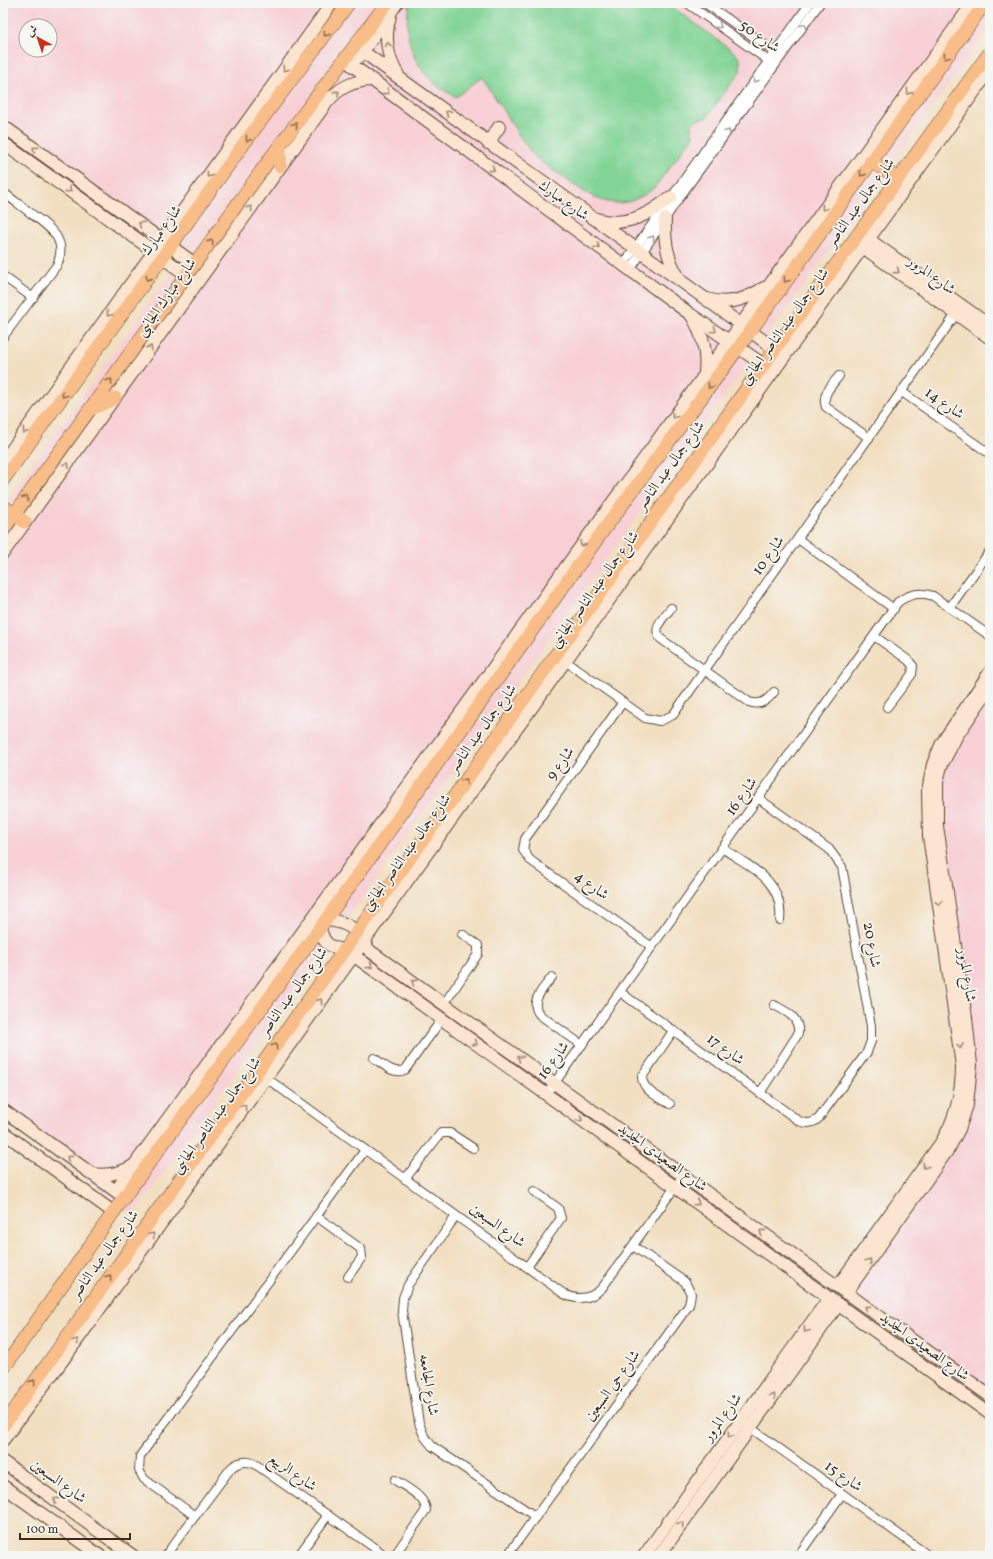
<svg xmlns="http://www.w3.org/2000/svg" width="993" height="1559" font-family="Vollkorn,Amiri,serif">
<rect width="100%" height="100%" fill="#f6f6f2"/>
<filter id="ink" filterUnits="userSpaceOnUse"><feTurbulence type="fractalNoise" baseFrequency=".025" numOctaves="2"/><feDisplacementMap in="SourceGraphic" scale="8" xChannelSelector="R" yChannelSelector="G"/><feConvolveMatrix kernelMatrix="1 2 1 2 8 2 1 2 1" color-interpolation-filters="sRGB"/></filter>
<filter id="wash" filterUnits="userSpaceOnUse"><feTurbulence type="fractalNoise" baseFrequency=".012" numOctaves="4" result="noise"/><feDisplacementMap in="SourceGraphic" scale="16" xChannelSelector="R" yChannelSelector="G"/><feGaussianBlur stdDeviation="0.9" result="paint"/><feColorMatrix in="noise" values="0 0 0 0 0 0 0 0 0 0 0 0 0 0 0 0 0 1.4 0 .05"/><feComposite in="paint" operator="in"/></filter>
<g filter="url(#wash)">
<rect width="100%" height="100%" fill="#f2dfc1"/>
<g fill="#f7cfd5" fill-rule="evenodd">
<path d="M3,3H990V27L134,1214L3,1120V506L180,261L3,134ZM26,26H50V50H26Z"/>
<path d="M990,679V1406L838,1296L931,1168L964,1097L932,790Z"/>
</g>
<path fill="#82d496" stroke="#5e7f5a" d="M410,3H606L617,11L623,10L630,3H667L734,52L740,59V72L706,118L696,120L691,125L693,136L655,187C619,217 594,200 562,176C553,170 540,163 533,154C514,131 499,102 482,77L456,97C449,93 441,89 435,84C412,64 402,33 410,3Z"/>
</g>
<g filter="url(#ink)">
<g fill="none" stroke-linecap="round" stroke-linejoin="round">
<g stroke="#564536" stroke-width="10">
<g id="street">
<path d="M687,3L773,64"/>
<path d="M705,3L778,54"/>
<path d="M3,192C13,200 23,207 33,215C51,228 68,240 57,265L3,337"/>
<path d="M623,265L810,3"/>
<path d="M630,270L677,201L820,3"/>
<path d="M3,276L33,298"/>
<path d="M839,376C832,385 821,395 826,407L869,438"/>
<path d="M902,392L990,454"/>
<path d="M798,539L894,609"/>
<path d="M950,607L990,551"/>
<path d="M671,608C664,617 651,628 661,639L749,702C760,706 767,701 774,692"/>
<path d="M874,636L908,660L913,666L912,674L887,707"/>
<path d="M564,660L645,718L660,721L673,715L959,310"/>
<path d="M623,702L525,839L523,850L530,860L652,947"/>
<path d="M722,848C750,867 784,880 780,920"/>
<path d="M552,977C544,988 528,1002 540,1015L582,1045"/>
<path d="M620,992L799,1121C806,1124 813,1124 819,1118L867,1052L871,1041V1026L842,867L829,849L758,798"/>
<path d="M444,1004L478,954V945L462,934"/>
<path d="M374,1058C383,1064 393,1075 405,1070L442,1019"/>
<path d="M265,1077L564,1294C578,1301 591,1299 602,1288L683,1176"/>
<path d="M760,1093L798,1034C800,1017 787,1012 774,1005"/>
<path d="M546,1095L898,602C909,594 920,591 933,596L990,636"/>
<path d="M670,1104C660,1098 642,1090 642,1077L673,1031"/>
<path d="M405,1179L441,1133H450L473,1148"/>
<path d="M316,1216L361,1249L362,1257L348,1277"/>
<path d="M456,1216L408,1285L403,1298L402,1311L419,1423L424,1436L432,1446L536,1517"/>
<path d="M527,1267L561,1218L558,1208L534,1191"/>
<path d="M748,1426L929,1556"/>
<path d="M195,1516L144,1479L139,1470L140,1456L365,1150"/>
<path d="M165,1556L231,1468C238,1462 246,1460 255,1464L386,1556"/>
<path d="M298,1556L328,1515"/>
<path d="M394,1556L426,1510C425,1496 405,1487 395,1480"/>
<path d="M507,1556L689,1305L691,1294L685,1282L633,1246"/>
<path d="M798,1556L842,1494"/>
</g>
</g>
<g stroke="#564536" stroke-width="14">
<g id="secondary">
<path d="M390,16C384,36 387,58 398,75"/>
<path d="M355,46L775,349"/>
<path d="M359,57L397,3"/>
<path d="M345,60L690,314L771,370"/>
<path d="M3,126L195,264"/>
<path d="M3,143L187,275"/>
<path d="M488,143L499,127"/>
<path d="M596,219C625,228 649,215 671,197"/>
<path d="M665,219C664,240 667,261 680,279"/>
<path d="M861,234L990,326"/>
<path d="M856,242L990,338"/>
<path d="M707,299C727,306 747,299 764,288"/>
<path d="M692,316C703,334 707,353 705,373"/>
<path d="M3,462L332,3"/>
<path d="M3,553L327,102C339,88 352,81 371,80"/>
<path d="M326,920C339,921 351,924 359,935C363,941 365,946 370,951L990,1396"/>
<path d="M320,928C325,952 337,945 353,955L990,1414"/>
<path d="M3,1110L124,1197"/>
<path d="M3,1132L113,1212"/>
<path d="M91,1174C106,1176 120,1174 133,1166"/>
<path d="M125,1196L120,1191V1185L973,3"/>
<path d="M838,1286L941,1143C956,1119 962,1094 962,1066L929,836L928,791L933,764L942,743L990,672"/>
<path d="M846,1293L949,1148L959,1129L967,1105L971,1065L966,1018L937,826V782L941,766L957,735L990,687"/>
<path d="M3,1440L65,1357L990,70"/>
<path d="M3,1462L133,1556"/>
<path d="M3,1486L100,1556"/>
<path d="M644,1556L829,1298"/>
<path d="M659,1556L838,1305"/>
</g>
</g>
<g stroke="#564536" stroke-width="14">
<g id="primary">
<path d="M280,145V166"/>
<path d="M871,161L898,179"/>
<path d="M91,409L115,398"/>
<path d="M3,480L245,142L349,3"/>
<path d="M3,506L25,522"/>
<path d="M3,530L280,145L387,3"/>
<path d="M3,1369L125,1196L320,928L605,528L739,347L985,3"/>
<path d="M3,1426L775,349L990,52"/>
</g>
</g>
<use href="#street" stroke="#fff" stroke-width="8"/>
<use href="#secondary" stroke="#fce5d0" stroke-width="12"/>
<use href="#primary" stroke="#f8bd89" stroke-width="13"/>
</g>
<defs><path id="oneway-chevron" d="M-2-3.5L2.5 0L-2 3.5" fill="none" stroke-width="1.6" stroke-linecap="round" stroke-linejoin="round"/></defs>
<g stroke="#a79f9a">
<use href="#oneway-chevron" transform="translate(719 26) rotate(36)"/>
<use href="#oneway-chevron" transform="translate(804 26) rotate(-55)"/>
<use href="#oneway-chevron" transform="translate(755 80) rotate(126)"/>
<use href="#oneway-chevron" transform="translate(728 132) rotate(-54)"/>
<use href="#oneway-chevron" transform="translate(652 238) rotate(-56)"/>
</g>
<g stroke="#906c4e">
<use href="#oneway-chevron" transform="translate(326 34) rotate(126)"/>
<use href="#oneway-chevron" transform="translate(946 57) rotate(126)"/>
<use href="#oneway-chevron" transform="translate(295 125) rotate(-52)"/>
<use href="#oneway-chevron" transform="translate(248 139) rotate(127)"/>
<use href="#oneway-chevron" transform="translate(862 174) rotate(125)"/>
<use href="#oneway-chevron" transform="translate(211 242) rotate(-55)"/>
<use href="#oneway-chevron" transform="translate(148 278) rotate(126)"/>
<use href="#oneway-chevron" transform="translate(786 280) rotate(126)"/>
<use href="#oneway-chevron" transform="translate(110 381) rotate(-54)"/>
<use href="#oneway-chevron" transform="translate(710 386) rotate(126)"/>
<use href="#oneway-chevron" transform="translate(64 395) rotate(126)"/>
<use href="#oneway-chevron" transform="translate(26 498) rotate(-54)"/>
<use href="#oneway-chevron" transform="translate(465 781) rotate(-54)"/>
<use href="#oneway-chevron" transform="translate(275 1046) rotate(-54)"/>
<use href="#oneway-chevron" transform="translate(109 1277) rotate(-54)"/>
<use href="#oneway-chevron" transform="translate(33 1382) rotate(-55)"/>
</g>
<g stroke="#9c8877">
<use href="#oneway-chevron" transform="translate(388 45) rotate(-96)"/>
<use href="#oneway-chevron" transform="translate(285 69) rotate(126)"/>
<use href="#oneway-chevron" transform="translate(387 92) rotate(36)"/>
<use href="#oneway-chevron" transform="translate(909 92) rotate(126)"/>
<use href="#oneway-chevron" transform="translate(337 93) rotate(-41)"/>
<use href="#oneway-chevron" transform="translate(448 113) rotate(-144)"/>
<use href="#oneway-chevron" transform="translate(35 149) rotate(-144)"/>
<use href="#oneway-chevron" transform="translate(492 169) rotate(36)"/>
<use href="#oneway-chevron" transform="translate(209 175) rotate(126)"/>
<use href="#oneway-chevron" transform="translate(69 190) rotate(36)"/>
<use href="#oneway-chevron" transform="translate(250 208) rotate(-54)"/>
<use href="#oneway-chevron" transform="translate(824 208) rotate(126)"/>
<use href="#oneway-chevron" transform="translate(141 224) rotate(-144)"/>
<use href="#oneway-chevron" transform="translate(597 246) rotate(36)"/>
<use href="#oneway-chevron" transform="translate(897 271) rotate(36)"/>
<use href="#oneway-chevron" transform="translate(109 314) rotate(126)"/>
<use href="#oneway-chevron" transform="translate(714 330) rotate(35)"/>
<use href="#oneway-chevron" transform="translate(150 348) rotate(-55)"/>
<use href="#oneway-chevron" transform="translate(674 416) rotate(126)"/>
<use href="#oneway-chevron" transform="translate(25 431) rotate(126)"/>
<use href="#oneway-chevron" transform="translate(67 465) rotate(-54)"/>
<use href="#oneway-chevron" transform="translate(582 544) rotate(126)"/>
<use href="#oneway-chevron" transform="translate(939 903) rotate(81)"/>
<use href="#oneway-chevron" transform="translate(370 966) rotate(36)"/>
<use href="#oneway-chevron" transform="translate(414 982) rotate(-144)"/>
<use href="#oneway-chevron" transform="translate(320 1001) rotate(-54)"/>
<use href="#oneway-chevron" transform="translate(475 1043) rotate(36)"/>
<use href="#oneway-chevron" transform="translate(960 1046) rotate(83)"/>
<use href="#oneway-chevron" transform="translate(520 1058) rotate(-144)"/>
<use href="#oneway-chevron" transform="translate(244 1107) rotate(-54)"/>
<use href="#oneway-chevron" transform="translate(580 1119) rotate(36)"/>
<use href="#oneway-chevron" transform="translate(69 1158) rotate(-144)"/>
<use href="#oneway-chevron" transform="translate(925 1166) rotate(126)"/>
<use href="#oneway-chevron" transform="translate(697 1203) rotate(36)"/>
<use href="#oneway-chevron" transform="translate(762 1232) rotate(-144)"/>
<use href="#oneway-chevron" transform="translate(152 1235) rotate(-54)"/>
<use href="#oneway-chevron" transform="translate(869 1261) rotate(-55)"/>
<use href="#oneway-chevron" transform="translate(867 1308) rotate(-144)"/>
<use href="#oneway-chevron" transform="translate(806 1330) rotate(126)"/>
<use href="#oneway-chevron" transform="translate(76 1341) rotate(-54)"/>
<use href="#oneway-chevron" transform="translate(773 1396) rotate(-55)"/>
<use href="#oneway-chevron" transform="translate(730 1435) rotate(126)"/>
<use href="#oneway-chevron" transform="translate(56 1500) rotate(-144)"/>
<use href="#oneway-chevron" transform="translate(681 1524) rotate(-55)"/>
</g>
</g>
<g text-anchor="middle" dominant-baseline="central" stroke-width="3.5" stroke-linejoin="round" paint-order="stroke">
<g font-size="15" fill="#3b2a1e" stroke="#f6f6f2">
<text transform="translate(759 37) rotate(35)">شارع 50</text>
<text transform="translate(563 201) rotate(36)">شارع مبارك</text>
<text transform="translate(861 203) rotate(-54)">شارع جمال عبد الناصر</text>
<text transform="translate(162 231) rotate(-54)">شارع مبارك</text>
<text transform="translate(931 276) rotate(36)">شارع المرور</text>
<text transform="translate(167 298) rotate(-55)">شارع مبارك الجانبى</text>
<text transform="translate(785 327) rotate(-54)">شارع جمال عبد الناصر الجانبى</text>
<text transform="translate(944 404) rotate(35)">شارع 14</text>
<text transform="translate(671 466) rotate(-54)">شارع جمال عبد الناصر</text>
<text transform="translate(769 556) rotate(-55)">شارع 10</text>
<text transform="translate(595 590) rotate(-54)">شارع جمال عبد الناصر الجانبى</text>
<text transform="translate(483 729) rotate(-54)">شارع جمال عبد الناصر</text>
<text transform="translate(561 764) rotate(-55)">شارع 9</text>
<text transform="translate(742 797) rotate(-55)">شارع 16</text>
<text transform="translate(407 853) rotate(-54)">شارع جمال عبد الناصر الجانبى</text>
<text transform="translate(591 886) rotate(36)">شارع 4</text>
<text transform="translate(871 945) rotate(80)">شارع 20</text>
<text transform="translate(966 975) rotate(81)">شارع المرور</text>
<text transform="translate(294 992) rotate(-54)">شارع جمال عبد الناصر</text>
<text transform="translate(725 1050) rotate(36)">شارع 17</text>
<text transform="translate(554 1061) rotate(-54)">شارع 16</text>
<text transform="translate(217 1116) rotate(-54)">شارع جمال عبد الناصر الجانبى</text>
<text transform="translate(662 1158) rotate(36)">شارع الصعيدى الجديد</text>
<text transform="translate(497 1226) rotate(36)">شارع السبعين</text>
<text transform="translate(105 1255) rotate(-54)">شارع جمال عبد الناصر</text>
<text transform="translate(924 1347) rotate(36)">شارع الصعيدى الجديد</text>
<text transform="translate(428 1385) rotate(81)">شارع الجامعه</text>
<text transform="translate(613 1386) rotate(-54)">شارع حي السبعين</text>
<text transform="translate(723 1418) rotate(-54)">شارع المرور</text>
<text transform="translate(292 1473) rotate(35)">شارع الربيع</text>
<text transform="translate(843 1477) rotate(35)">شارع 15</text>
<text transform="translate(58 1482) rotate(36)">شارع السبعين</text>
</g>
</g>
<rect width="993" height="1559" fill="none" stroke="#f6f6f2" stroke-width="16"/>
<g transform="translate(38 38) rotate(320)"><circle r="19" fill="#f6f6f2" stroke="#aba49d"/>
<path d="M0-3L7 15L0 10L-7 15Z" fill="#c8321e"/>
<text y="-6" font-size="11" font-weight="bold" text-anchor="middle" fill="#3b2a1e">ش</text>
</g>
<path d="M20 1533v6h110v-6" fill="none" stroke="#3b2a1e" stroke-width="2"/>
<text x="26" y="1533" font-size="12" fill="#3b2a1e" stroke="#f6f6f2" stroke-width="3" paint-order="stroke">100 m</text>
</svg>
